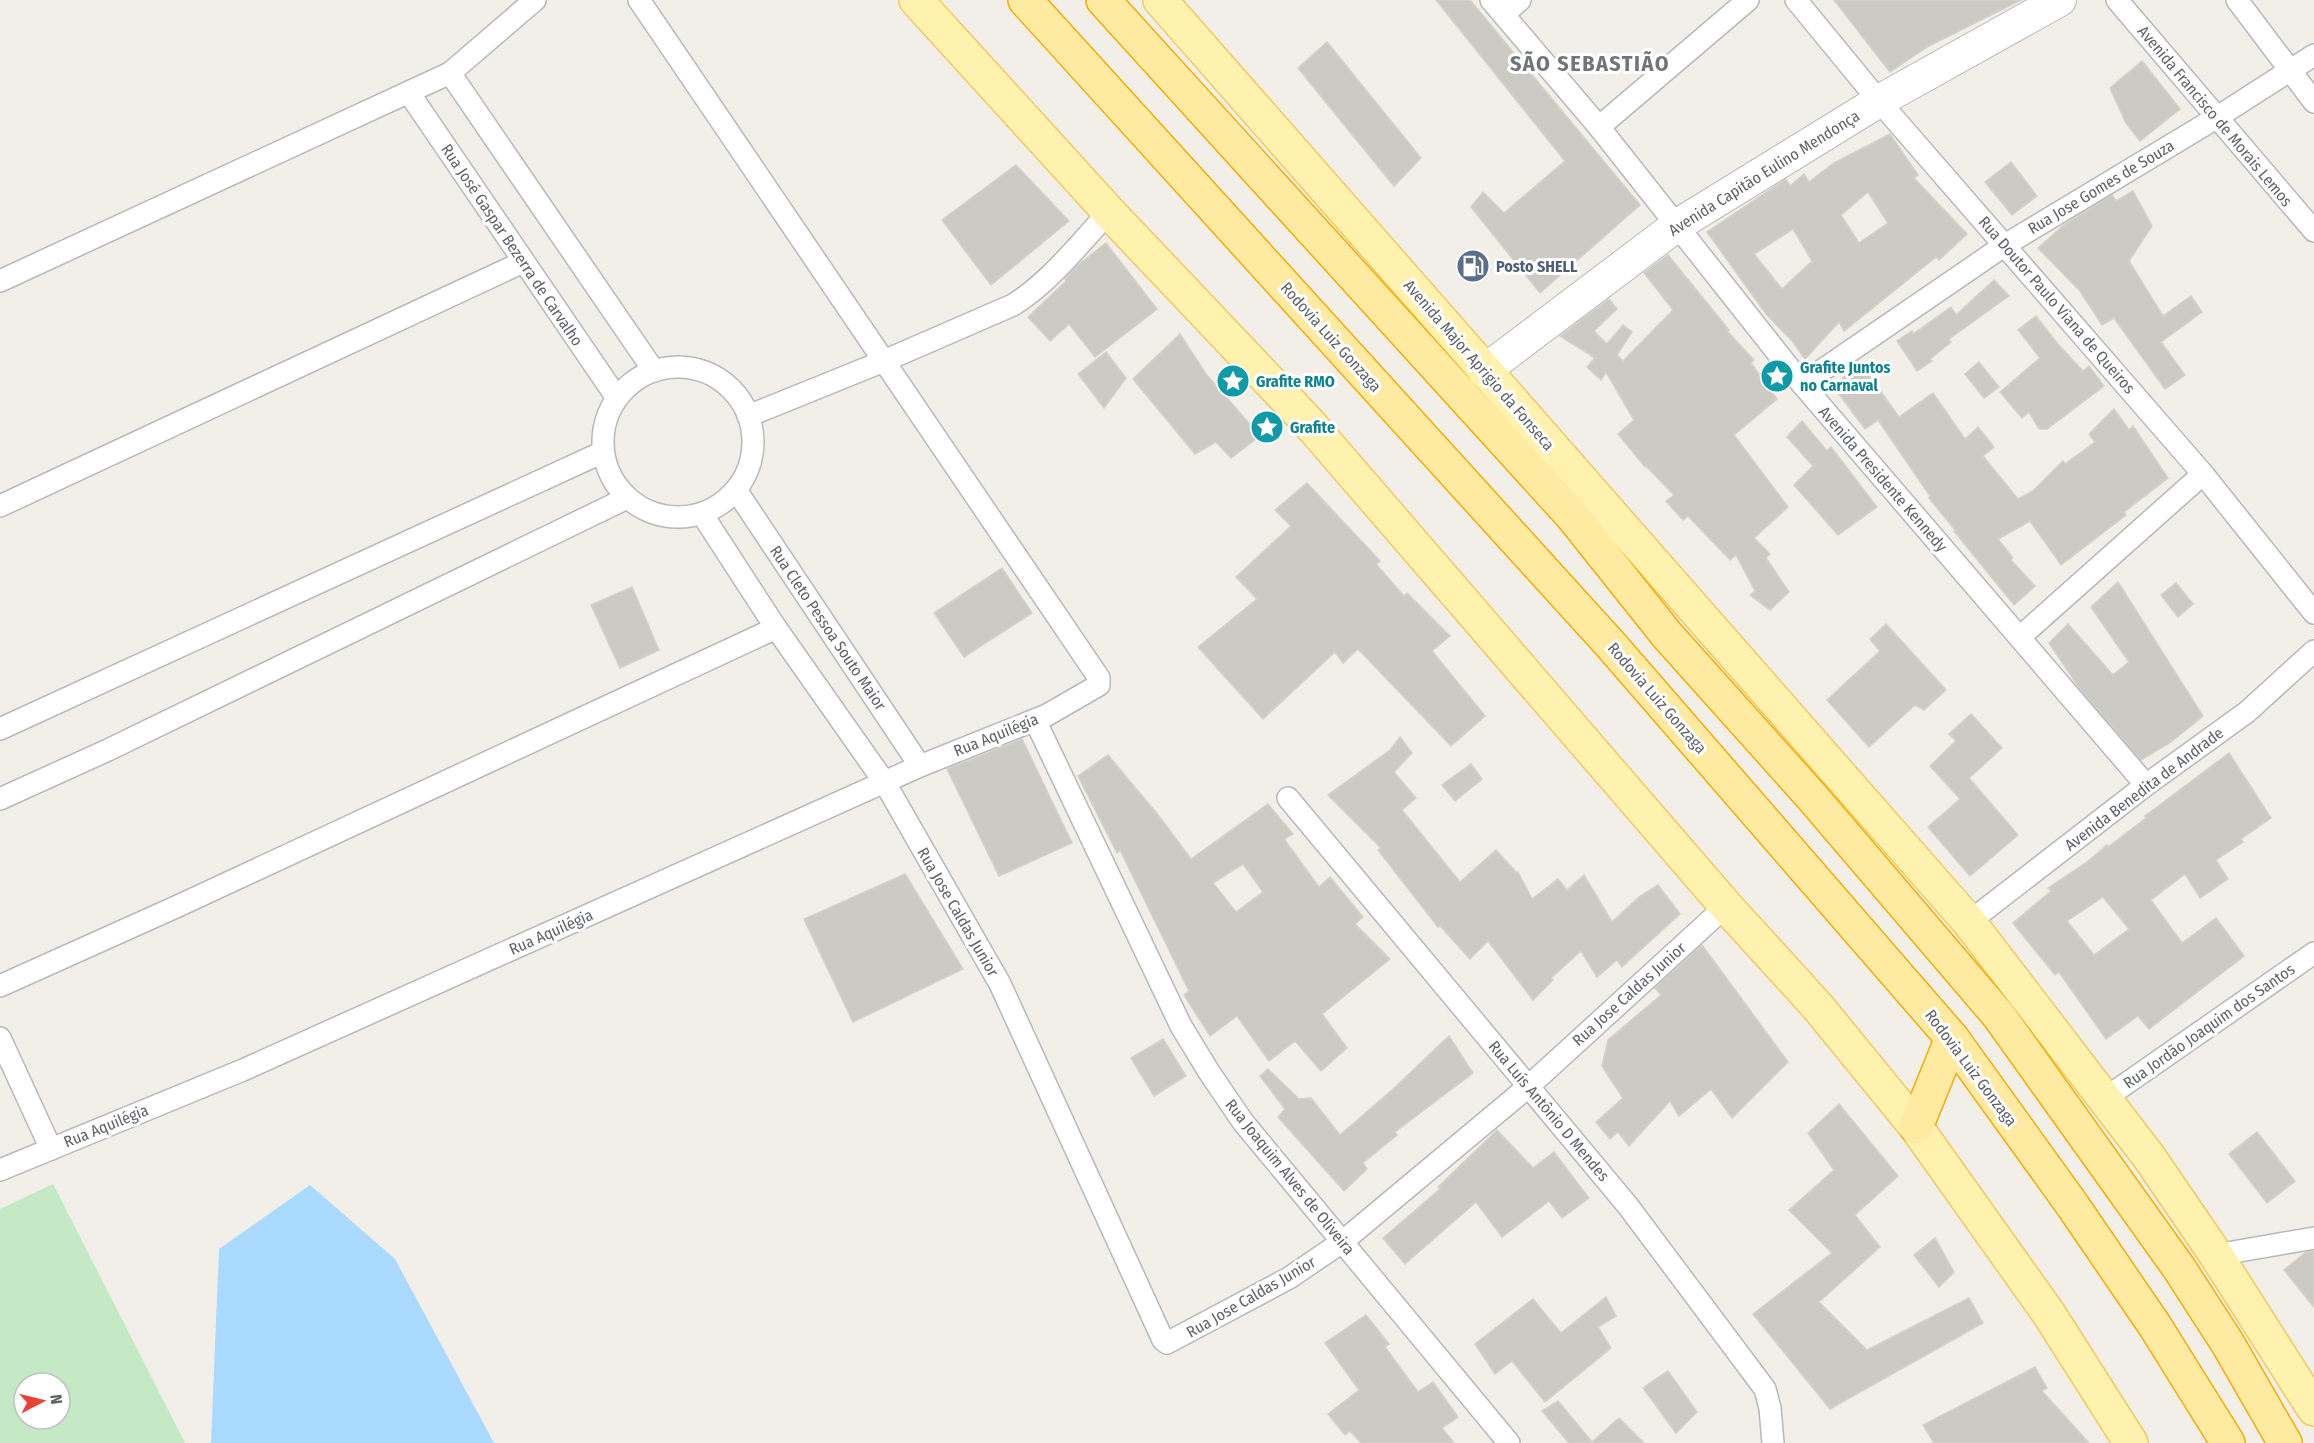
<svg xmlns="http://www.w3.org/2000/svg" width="2314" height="1443" font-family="'Fira Sans Condensed',sans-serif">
<rect width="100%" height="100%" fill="#f1efe8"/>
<path fill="#c5e8c5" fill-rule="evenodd" d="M53,1184L185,1443H0V1209ZM24,1383H60V1419H24Z"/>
<path fill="#aadaff" d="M310,1185L395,1259L494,1443H211L219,1249Z"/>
<g fill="#cccac5" stroke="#d6d1c6" stroke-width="1.5" fill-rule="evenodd">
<path d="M1436,0H1470L1640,205L1540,293L1471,207L1483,192L1504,213L1565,161Z"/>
<path d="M1834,0H2021L1927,47L1890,72Z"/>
<path d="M1327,42L1421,158L1394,186L1298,68Z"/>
<path d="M2142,61L2180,109L2140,141L2126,123L2110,88Z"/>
<path d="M1890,134L1918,175L1914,178L1967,234L1939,260L1936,257L1844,331L1839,322L1805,359L1792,341L1766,314L1707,232L1786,179L1790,186L1804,174L1809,182L1834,163ZM1868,192L1888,223L1859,243L1841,215ZM1793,229L1812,261L1782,289L1754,254Z"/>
<path d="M2011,162L2037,196L2012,215L1985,182Z"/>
<path d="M1016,165L1069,221L991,285L942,220Z"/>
<path d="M2133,191L2152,226L2129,261L2163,316L2191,296L2202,312L2161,342L2185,375L2165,389L2114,318L2102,325L2080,291L2038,248L2065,224L2112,195L2116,201Z"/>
<path d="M1106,243L1157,309L1095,357L1069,324L1050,341L1028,317L1066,281L1065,279L1078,265Z"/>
<path d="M1668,255L1729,330L1727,331L1754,360L1751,363L1777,399L1734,435L1788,507L1754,538L1770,554L1766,558L1789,592L1770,610L1750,595L1755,591L1736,555L1730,560L1688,516L1683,520L1666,501L1674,495L1646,466L1645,467L1618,434L1634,420L1606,372L1601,380L1587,367L1595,358L1560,336L1609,299L1617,309L1594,331L1607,344L1623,325L1632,332L1617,355L1623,361L1673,310L1644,273Z"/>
<path d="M1994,280L2009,296L1949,339L1951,342L1930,359L1932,361L1917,371L1897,341L1912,331L1913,334L1951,307L1956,315Z"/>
<path d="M2036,316L2057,343L2083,371L2089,366L2104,386L2047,429H2039L2029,412L2022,418L2000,392L2040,358L2018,330Z"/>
<path d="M1180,334L1206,374L1260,436L1231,458L1216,442L1195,454L1133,379Z"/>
<path d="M1106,352L1126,378L1104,408L1078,374Z"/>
<path d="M1979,362L1999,387L1984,398L1965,374Z"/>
<path d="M1860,363L1899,417L1933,393L1965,439L1978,427L1994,447L1983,456L2018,499L2033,491L2063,461L2065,464L2095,442L2089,434L2114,409L2129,430L2133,426L2168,478L2124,512L2126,515L2061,565L2030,521L1998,539L2013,558L2011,560L2035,586L2014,605L1954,531L1955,530L1929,498L1930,496L1878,420L1865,429L1833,386Z"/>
<path d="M1802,421L1827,451L1831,447L1877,507L1838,535L1794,485L1813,466L1787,437Z"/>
<path d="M1307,483L1380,561L1376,564L1404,596L1407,593L1450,636L1432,651L1485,716L1451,746L1358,649L1343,663L1335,652L1263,719L1198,647L1257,599L1236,577L1291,526L1275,510Z"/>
<path d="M1002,568L1032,613L964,657L934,613Z"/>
<path d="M2118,582L2203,716L2171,742L2141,760L2080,689L2049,643L2068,624L2113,675L2129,662L2091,607Z"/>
<path d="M2176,583L2193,604L2178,617L2161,595Z"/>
<path d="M632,587L659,650L620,668L591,605Z"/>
<path d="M1886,624L1946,690L1924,710L1915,705L1869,747L1827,700L1880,651L1870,639Z"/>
<path d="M1971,714L2002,748L1969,778L2018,835L1970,876L1928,827L1960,799L1930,766L1956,741L1949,734Z"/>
<path d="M1400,737L1412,753L1394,772L1416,798L1402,810L1460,882L1496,850L1517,873L1518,872L1532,899L1558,879L1567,890L1584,875L1612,922L1639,897L1658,885L1680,914L1622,967L1617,960L1597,977L1581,951L1551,978L1553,980L1533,1000L1488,941L1470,959L1440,926L1438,927L1378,850L1381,848L1328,795L1390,750Z"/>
<path d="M1022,739L1072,843L999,876L947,769Z"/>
<path d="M2229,753L2271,818L2241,839L2243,842L2216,860L2228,879L2200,898L2185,874L2151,900L2182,943L2216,918L2244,956L2149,1029L2138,1016L2106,1039L2059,972L2055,975L2013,923L2051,891L2048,888L2087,862L2107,845L2108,847L2146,818L2145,816ZM2103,897L2129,929L2094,955L2067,921Z"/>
<path d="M1108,755L1159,816L1191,859L1268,804L1293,834L1284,839L1319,887L1330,877L1363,917L1355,924L1390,959L1322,1014L1347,1048L1321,1071L1295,1041L1269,1061L1237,1016L1210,1036L1184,995L1189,991L1120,850L1117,853L1078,776ZM1243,864L1263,892L1236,912L1213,883Z"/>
<path d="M1471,764L1482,779L1455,801L1442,785Z"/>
<path d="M905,874L963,969L853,1022L804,919Z"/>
<path d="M1702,945L1788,1062L1732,1118L1711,1089L1679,1116L1670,1101L1629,1146L1618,1132L1610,1139L1596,1122L1623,1098L1602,1066L1608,1040L1661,995L1655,988Z"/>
<path d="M1449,1036L1473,1073L1395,1132L1397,1135L1363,1163L1367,1169L1344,1191L1278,1117L1285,1109L1260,1076L1268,1069L1299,1099L1311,1098L1340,1135L1392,1090Z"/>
<path d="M1163,1039L1186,1076L1154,1096L1131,1058Z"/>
<path d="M1839,1104L1898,1176L1855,1215L1880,1247L1819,1302L1867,1350L1969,1298L1983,1323L1830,1409L1753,1314L1832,1253L1789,1210L1834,1170L1808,1133Z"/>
<path d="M1497,1130L1533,1168L1554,1152L1589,1198L1562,1218L1549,1201L1502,1237L1476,1202L1405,1264L1383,1238L1440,1189L1438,1187Z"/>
<path d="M2257,1132L2295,1181L2267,1203L2229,1154Z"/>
<path d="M1935,1238L1954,1272L1939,1287L1914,1255Z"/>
<path d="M2314,1251V1307L2284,1270L2306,1252Z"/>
<path d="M1606,1297L1616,1316L1598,1327L1611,1348L1545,1402L1512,1361L1495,1374L1475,1344L1533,1299L1561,1333Z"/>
<path d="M1366,1315L1389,1344L1385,1347L1418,1392L1433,1382L1458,1417L1442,1428L1454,1443H1361L1350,1431L1345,1435L1328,1414L1359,1390L1325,1343Z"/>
<path d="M2035,1367L2047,1388L2042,1391L2089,1443H1934L1923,1425Z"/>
<path d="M1668,1371L1697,1412L1676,1433L1643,1388Z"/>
<path d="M1558,1401L1592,1442L1619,1418L1644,1443H1569L1542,1411Z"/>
</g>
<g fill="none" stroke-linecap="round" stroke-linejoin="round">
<g stroke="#b5b8bc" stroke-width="24">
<g id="minor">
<path d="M1491,0L1599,127L1802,384L2146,785"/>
<path d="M1796,0L1879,101L2203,474L2314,613"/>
<path d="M2117,0L2314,231"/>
<path d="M2237,0L2314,102"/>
<path d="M1504,14L1520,0"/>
<path d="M450,73L654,371"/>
<path d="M409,93L617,398"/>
<path d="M1599,127L1748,0"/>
<path d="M0,281L450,73L535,0"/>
<circle cx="678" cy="442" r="75"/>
<path d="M1802,384L2005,245L2216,118L2314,55"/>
<path d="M748,416L884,361L1013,305C1050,282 1079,244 1109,212"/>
<path d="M736,490L920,766"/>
<path d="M0,506L523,262"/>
<path d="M702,514L776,628L885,783L1000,984L1163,1340L1167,1343L1289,1278L1342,1242L1529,1086L1726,906"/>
<path d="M2020,637L2203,474"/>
<path d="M1035,720L1181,1026L1209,1072L1243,1122L1509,1443"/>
<path d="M0,729L603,452"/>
<path d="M1288,798L1628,1206L1765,1389L1770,1408L1773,1443"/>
<path d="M0,799L108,750L627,498"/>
<path d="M1969,922L2146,785L2247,712L2314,651"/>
<path d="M0,986L178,906L776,628"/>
<path d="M0,1038L51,1149"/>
<path d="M2104,1099L2314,953"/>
<path d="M0,1170L243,1070L920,766L1047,715L1099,685V678L639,0"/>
<path d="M2216,1255L2314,1238"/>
</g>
</g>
<g stroke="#b6babf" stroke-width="34">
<path id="secondary" d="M1484,371L1676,226L1879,101L2060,0"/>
</g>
<g stroke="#f2c960" stroke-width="36">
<g id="primary">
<path d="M916,0L1109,212L1309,423L1726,906L1818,1007L1916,1127L2049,1314L2131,1443"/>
<path d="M1160,0L1969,922L2149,1157L2216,1255L2314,1409"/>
</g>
</g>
<g stroke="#f9ab00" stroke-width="36">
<g id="trunk">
<path d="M1025,0L1611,645L1952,1038L2073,1206L2155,1326L2228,1443"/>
<path d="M1103,0L1573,517L1667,635L1813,798L1999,1016L2179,1268L2228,1344L2285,1443"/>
<path d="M1916,1127L1952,1038"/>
</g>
</g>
<use href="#minor" stroke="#fff" stroke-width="21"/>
<use href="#secondary" stroke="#fff" stroke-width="32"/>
<use href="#primary" stroke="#fff2af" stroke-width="33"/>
<use href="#trunk" stroke="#feeaa1" stroke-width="33"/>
</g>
<defs>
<g id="fuel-disc" transform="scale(1.725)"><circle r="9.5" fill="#5c6f8a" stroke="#fff"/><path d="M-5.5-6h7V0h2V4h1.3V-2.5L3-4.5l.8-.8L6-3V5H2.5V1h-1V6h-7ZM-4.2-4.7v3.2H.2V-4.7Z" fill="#fff"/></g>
<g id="sight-disc" transform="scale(1.725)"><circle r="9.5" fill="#0f9aa8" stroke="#fff"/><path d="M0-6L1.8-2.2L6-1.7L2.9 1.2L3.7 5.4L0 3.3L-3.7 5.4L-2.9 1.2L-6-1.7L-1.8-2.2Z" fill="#fff"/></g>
</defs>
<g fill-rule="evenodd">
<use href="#fuel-disc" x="1473" y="266"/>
<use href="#sight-disc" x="1777" y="376"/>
<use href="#sight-disc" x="1233" y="381"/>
<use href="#sight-disc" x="1267" y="427"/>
</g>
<g text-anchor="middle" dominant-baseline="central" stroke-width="6" stroke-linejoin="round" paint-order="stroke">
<g font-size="16" fill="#5f6368" stroke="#fff">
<text transform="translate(2215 116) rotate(50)">Avenida Francisco de Morais Lemos</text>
<text transform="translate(1764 173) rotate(-32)">Avenida Capitão Eulino Mendonça</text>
<text transform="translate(2101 187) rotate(-31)">Rua Jose Gomes de Souza</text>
<text transform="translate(512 245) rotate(56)">Rua José Gaspar Bezerra de Carvalho</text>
<text transform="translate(2057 305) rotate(49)">Rua Doutor Paulo Viana de Queiros</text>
<text transform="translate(1331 337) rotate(48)">Rodovia Luiz Gonzaga</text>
<text transform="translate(1479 365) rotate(49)">Avenida Major Aprigio da Fonseca</text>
<text transform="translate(1883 479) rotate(49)">Avenida Presidente Kennedy</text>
<text transform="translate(828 628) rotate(56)">Rua Cleto Pessoa Souto Maior</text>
<text transform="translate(1657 698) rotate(49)">Rodovia Luiz Gonzaga</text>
<text transform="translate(996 735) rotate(-22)">Rua Aquilégia</text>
<text transform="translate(2144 789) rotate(-37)">Avenida Benedita de Andrade</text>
<text transform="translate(958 912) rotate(60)">Rua Jose Caldas Junior</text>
<text transform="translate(551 932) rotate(-24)">Rua Aquilégia</text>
<text transform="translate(1629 994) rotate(-42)">Rua Jose Caldas Junior</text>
<text transform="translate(2209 1026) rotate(-35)">Rua Jordão Joaquim dos Santos</text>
<text transform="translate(1971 1068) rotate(53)">Rodovia Luiz Gonzaga</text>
<text transform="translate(1549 1111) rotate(50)">Rua Luís Antônio D Mendes</text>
<text transform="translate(106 1126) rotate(-22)">Rua Aquilégia</text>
<text transform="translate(1290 1177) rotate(51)">Rua Joaquim Alves de Oliveira</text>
<text transform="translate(1251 1297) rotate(-30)">Rua Jose Caldas Junior</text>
</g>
<g font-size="16" font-weight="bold" fill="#4e5e75" stroke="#fff" text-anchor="start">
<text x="1496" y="266">Posto SHELL</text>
</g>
<g font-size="16" font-weight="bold" fill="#0d838f" stroke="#fff" text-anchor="start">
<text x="1800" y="367">Grafite Juntos<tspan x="1800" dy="18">no Carnaval</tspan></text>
<text x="1256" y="381">Grafite RMO</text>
<text x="1290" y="427">Grafite</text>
</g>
<g font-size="22" font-weight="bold" letter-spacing="1.5" fill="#70757a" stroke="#fff">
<text x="1590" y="63">SÃO SEBASTIÃO</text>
</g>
</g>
<g transform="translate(42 1401) rotate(83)"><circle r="28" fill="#ffffff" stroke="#bfc1c3" stroke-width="1.5"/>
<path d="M0-4.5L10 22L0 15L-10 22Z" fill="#ea4335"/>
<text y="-9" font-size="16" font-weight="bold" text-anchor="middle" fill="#5f6368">N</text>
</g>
</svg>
